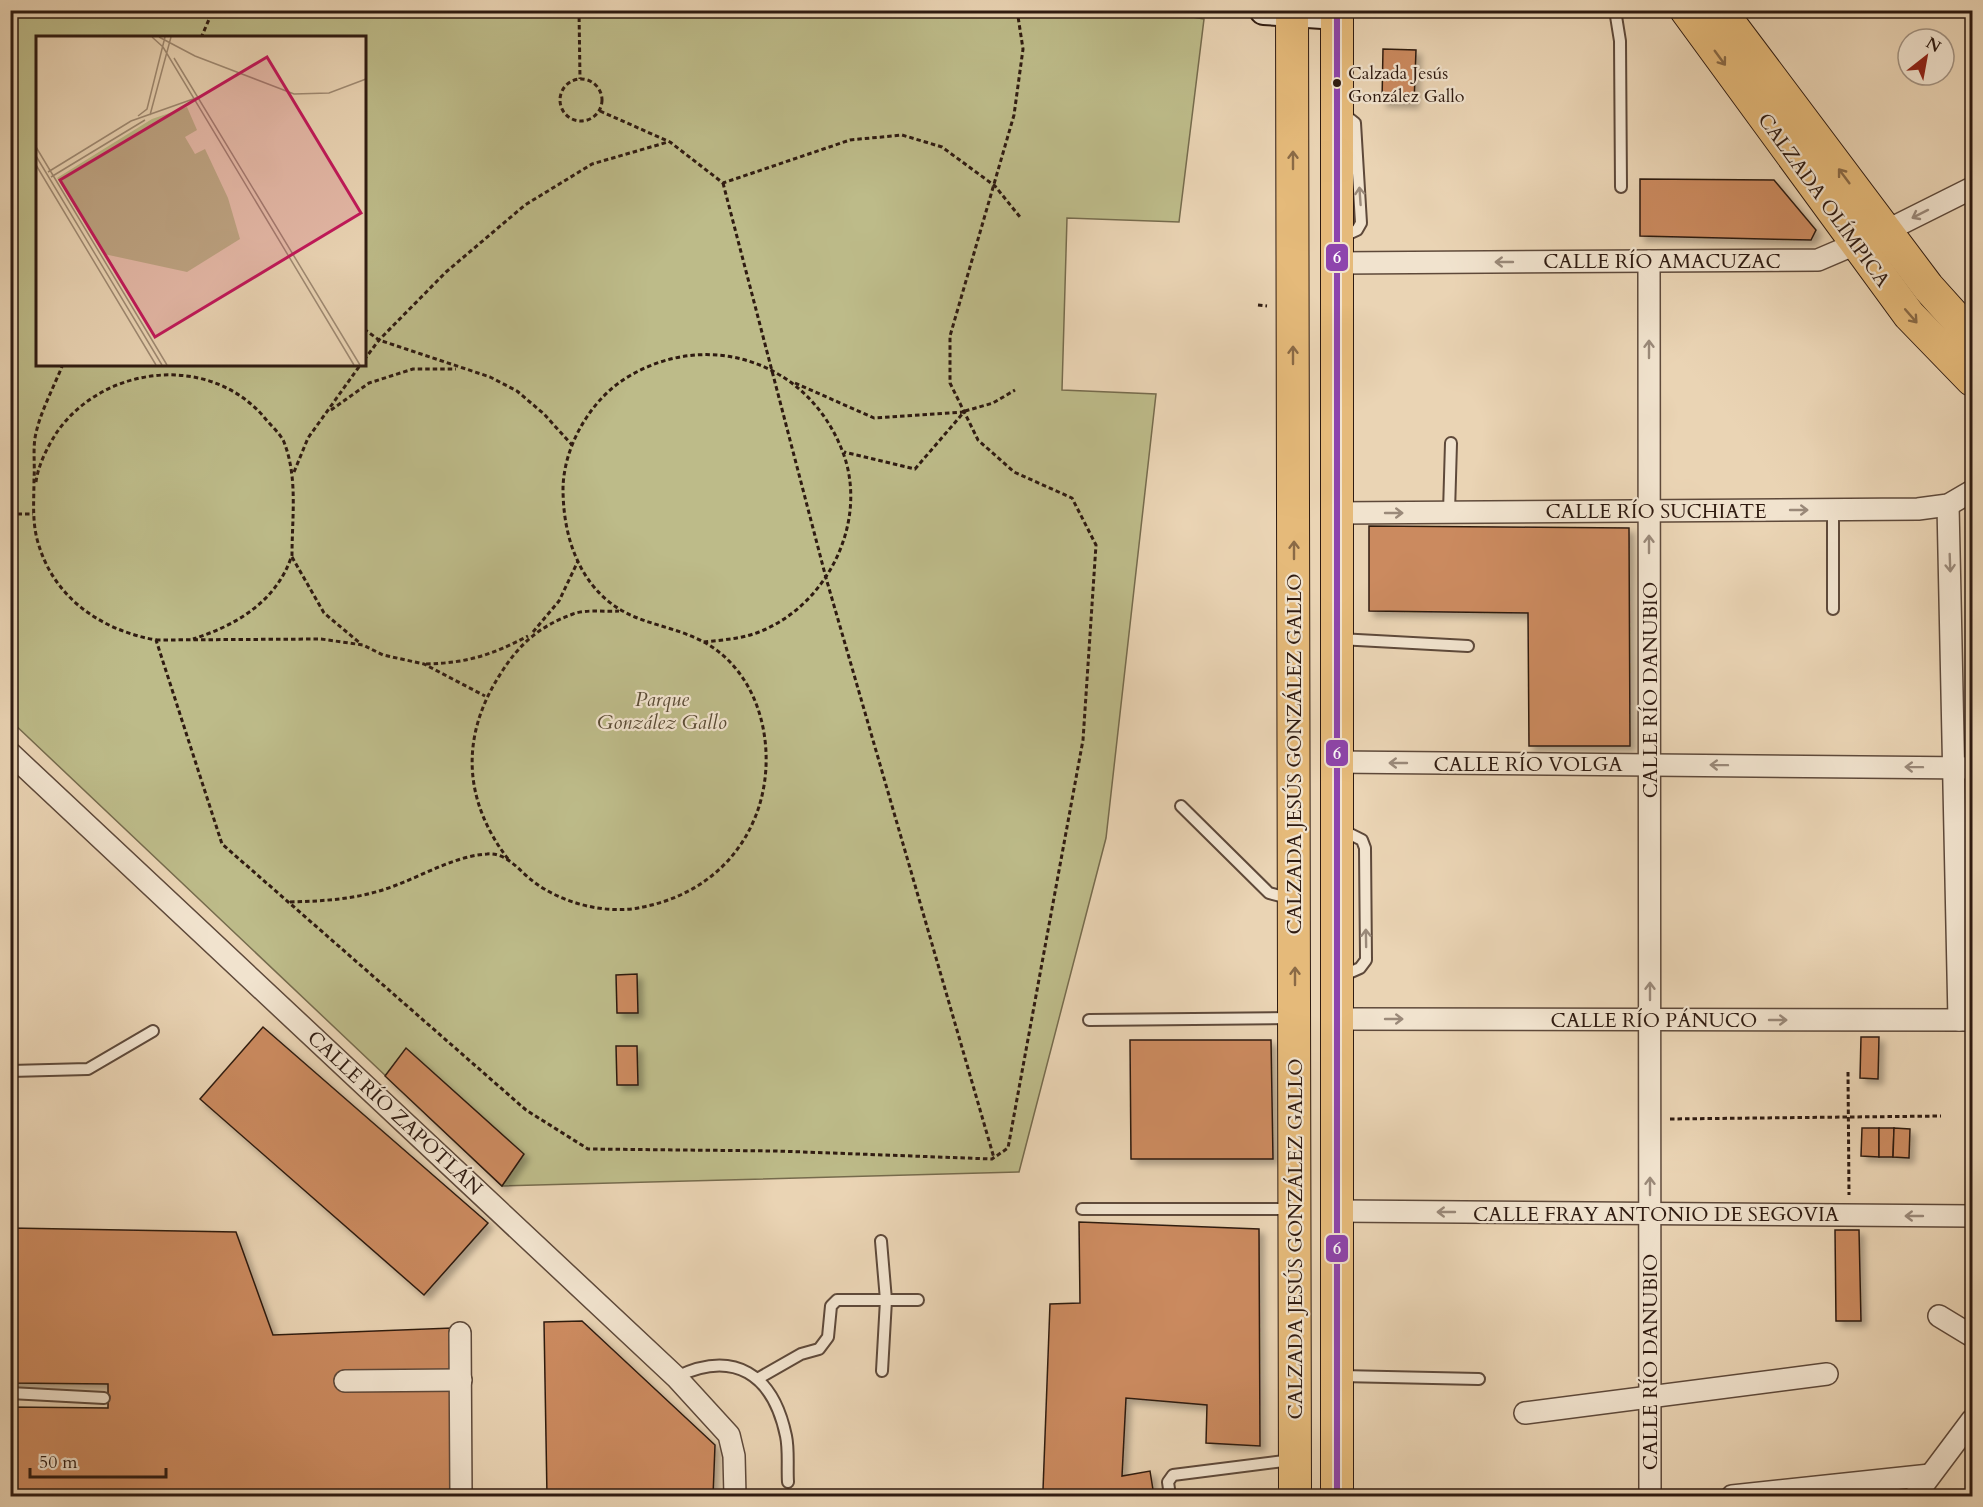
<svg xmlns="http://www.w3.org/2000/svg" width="1983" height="1507" font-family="Cardo,serif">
<defs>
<filter id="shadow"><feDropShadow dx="5" dy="5" stdDeviation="3" flood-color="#0004"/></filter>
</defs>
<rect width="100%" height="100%" fill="#ead4b4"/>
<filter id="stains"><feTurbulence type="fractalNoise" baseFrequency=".00333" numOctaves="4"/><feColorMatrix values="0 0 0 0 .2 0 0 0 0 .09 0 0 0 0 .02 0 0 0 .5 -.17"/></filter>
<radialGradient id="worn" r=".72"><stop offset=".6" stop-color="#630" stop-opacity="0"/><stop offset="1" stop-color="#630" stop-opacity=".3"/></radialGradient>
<path fill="#bdbb89" stroke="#766b4d" stroke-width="1.5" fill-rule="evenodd" d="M1150,10L1204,19L1179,222L1067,218L1062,390L1156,394L1106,838L1019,1172L502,1186L11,721V11ZM38,38H364V364H38Z"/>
<g fill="#cb8a5f" stroke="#2f1b11" stroke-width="1.5" filter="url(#shadow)">
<path d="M1383,49L1416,50L1414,103L1382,102Z"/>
<path d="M1640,179L1774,180L1816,230L1811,240L1640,236Z"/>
<path d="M1369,526L1629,528L1630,746H1529L1528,613L1369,611Z"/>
<path d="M637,974L638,1013H617L616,975Z"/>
<path d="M263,1027L488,1223L424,1295L200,1099Z"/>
<path d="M1861,1037H1879L1878,1079L1860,1078Z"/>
<path d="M1130,1040H1271L1273,1159H1131Z"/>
<path d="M616,1046H637L638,1085H617Z"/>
<path d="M406,1048L524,1154L502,1186L385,1076Z"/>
<path d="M1862,1128H1879V1157L1861,1156Z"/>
<path d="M1879,1128H1894L1893,1157H1879Z"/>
<path d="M1894,1128L1910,1129L1909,1158L1893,1157Z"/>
<path d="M1079,1222L1259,1229L1260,1446L1206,1443L1207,1405L1126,1398L1122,1476L1150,1471L1154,1496H1008L1043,1490L1050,1304L1080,1303Z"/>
<path d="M10,1228L236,1232L273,1335L452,1328L454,1385L450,1496H10V1407L108,1408V1384L10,1383Z"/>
<path d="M1835,1230H1859L1861,1321H1836Z"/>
<path d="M582,1321L715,1445L713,1496H547L544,1322Z"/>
</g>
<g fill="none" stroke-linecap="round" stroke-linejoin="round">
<g stroke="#5e493a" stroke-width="14">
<g id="service">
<path d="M1615,10L1620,41L1621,187"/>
<path d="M1341,112L1355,123L1361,223L1357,230L1342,237"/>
<path d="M1449,512L1451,443"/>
<path d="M1833,609V510"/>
<path d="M1339,639L1468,646"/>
<path d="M1181,806L1269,893L1292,899"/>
<path d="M1340,829L1362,840L1365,848L1366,960L1360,968L1342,976"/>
<path d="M1089,1020L1292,1018"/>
<path d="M10,1071L88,1069L153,1031"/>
<path d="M1082,1209H1292"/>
<path d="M881,1241L886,1300L882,1371"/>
<path d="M1341,1376L1479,1379"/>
<path d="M676,1377C734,1349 773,1374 786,1436C789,1450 787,1467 788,1482"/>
<path d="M759,1378L801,1354L819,1349L828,1337L831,1306L837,1300H918"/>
<path d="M10,1393L104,1398"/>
<path d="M10,1496H46"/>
<path d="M1170,1496L1168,1482L1173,1475L1292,1460"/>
</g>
</g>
<g stroke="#5e493a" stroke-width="24">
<g id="minor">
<path d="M1649,261L1650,1496"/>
<path d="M1336,263L1818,260L1886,231L1972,188"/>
<path d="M1948,505L1959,1020"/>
<path d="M1335,513L1918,509L1948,505L1972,491"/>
<path d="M10,753L676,1377L729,1435L734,1456L735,1496"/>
<path d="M1335,762L1972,768"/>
<path d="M1336,1019L1972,1020"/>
<path d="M1339,1211L1972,1216"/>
<path d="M1939,1316L1972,1336"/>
<path d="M460,1333L461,1496"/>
<path d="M345,1381L461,1380"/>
<path d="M1525,1413L1827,1374"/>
<path d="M1732,1496L1930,1475"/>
<path d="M1915,1496L1972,1420"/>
</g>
</g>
<g stroke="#2f1b11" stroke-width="32">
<path id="secondary" d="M1264,10L1337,15"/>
</g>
<g stroke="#2f1b11" stroke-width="34">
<g id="primary">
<path d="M1292,10L1295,1496"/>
<path d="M1686,10L1909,315L1972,380"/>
<path d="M1720,10L1928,287L1972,336"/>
<path d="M1337,1496V10"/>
</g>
</g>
<g stroke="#2f1b11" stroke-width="3" stroke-dasharray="4.5 3" stroke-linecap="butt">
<path d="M579,10L580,79"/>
<path d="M201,38L213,10"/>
<circle cx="581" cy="100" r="21"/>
<path d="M600,111L670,142L723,183L850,140L902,135L942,147L995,186L1020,217"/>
<path d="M723,183L826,578L994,1158"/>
<path d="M1258,305L1267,306"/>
<path d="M364,329L379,340L490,377L517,391L544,414L572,445"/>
<path d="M364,360L379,340L446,272L525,205L592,164L668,142"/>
<path d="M63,364C54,387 39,414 35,438C33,451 35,466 34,479C34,499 32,519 37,539C52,597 100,630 156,640L222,844L526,1110L588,1149L777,1151L992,1159L1008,1148L1083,740L1096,545L1072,498L1014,472L978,440L950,383V336L1014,115L1023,49L1017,10"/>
<path d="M795,383L874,418L964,412L915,469L844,452"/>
<path d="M331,410L369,383L413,369H456"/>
<path d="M965,411L993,403L1015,390"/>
<path d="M294,472L308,438L361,364"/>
<path d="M36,482C38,465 48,446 57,432C104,365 209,353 264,417C270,425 280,433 284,442C298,478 292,517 292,555C277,601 237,625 193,639"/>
<path d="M10,514H33"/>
<path d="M292,557L324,613L361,644"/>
<path d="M533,632L559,601L578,561"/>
<path d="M156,640L321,639L363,645L383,655L424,664L485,696"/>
<path d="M426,664C467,663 492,655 528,636"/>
<path d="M508,859C463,800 460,736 501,673C520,643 540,626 573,614C586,609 605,612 619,611"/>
<path d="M290,902C326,901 360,899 394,886C424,875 455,856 487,854C507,852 519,871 534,882C563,904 608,915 643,907C693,897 734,867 754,820C780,760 765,674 702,641C662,621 626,625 594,587C571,559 563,523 563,488C564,445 591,400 626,378C707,328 807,361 842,450C870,520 828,605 759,632C741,639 722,640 703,642"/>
<path d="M1848,1072L1849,1195"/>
<path d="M1670,1119L1941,1116"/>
</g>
<use href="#service" stroke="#f1e3ce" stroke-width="10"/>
<use href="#minor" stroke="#f1e3ce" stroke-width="21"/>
<use href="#secondary" stroke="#f1e3ce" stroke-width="28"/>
<use href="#primary" stroke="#e5ba7a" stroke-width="32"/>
<g stroke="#f1e3ce" stroke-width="10">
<path id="bus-1" d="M1337,1496V10"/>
</g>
<use href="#bus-1" stroke="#8e44ad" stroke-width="6"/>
</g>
<defs><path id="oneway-shaft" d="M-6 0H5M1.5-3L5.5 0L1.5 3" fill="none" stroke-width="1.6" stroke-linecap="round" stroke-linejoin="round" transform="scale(1.5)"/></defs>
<g stroke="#8a6a46">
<use href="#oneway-shaft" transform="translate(1720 58) rotate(54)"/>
<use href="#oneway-shaft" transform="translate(1293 160) rotate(-90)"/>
<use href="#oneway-shaft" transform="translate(1844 176) rotate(-127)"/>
<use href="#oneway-shaft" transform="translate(1911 316) rotate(49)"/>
<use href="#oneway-shaft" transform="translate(1293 355) rotate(-90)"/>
<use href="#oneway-shaft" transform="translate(1294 550) rotate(-90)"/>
<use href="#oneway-shaft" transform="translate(1295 976) rotate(-90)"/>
</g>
<g stroke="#9a8979">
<use href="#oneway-shaft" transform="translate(1360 196) rotate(-94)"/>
<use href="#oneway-shaft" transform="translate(1920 214) rotate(153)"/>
<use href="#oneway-shaft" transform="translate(1504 262) rotate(180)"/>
<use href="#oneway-shaft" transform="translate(1649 349) rotate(-90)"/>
<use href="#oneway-shaft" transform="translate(1799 510)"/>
<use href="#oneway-shaft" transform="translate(1394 513)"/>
<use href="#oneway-shaft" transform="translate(1649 544) rotate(-90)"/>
<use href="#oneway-shaft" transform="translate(1950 563) rotate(88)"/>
<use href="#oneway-shaft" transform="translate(1398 763) rotate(-180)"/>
<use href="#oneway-shaft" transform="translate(1719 765) rotate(-179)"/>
<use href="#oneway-shaft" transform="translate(1914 767) rotate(-179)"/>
<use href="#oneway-shaft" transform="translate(1366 938) rotate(-91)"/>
<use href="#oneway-shaft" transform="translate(1650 991) rotate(-90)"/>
<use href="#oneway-shaft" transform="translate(1394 1019)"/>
<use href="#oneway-shaft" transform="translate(1778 1020)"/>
<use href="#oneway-shaft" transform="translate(1650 1186) rotate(-90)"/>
<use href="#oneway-shaft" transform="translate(1446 1212) rotate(-180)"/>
<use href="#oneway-shaft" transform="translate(1914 1216) rotate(-180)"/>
</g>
<circle fill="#2f1b11" stroke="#f1e3ce" stroke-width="2" cx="1337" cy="83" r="5"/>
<g text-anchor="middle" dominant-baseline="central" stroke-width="4.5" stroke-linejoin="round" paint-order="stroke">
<g font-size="18" fill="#2f1b11" stroke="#f1e3ce" text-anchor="start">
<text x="1348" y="73">Calzada Jesús<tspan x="1348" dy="23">González Gallo</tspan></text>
</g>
<g font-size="20" fill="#2f1b11" stroke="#f1e3ce">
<text transform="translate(1824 200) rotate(54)">CALZADA OLÍMPICA</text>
<text x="1662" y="261">CALLE RÍO AMACUZAC</text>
<text x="1656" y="511">CALLE RÍO SUCHIATE</text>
<text transform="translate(1650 690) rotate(-90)">CALLE RÍO DANUBIO</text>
<text transform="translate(1294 754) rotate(-90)">CALZADA JESÚS GONZÁLEZ GALLO</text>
<text x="1528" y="764">CALLE RÍO VOLGA</text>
<text x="1654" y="1020">CALLE RÍO PÁNUCO</text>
<text transform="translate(395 1113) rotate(43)">CALLE RÍO ZAPOTLÁN</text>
<text x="1656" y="1214">CALLE FRAY ANTONIO DE SEGOVIA</text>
<text transform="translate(1295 1239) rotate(-90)">CALZADA JESÚS GONZÁLEZ GALLO</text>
<text transform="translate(1650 1362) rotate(-90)">CALLE RÍO DANUBIO</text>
</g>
<g font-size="20" font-style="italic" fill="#5a4b35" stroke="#f1e3ce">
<text x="662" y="699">Parque<tspan x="662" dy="23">González Gallo</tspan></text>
</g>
</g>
<g transform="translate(36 36)">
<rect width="330" height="330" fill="#ead4b4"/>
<path d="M151,71L161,94L149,101L159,118L169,113L192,162L204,203L151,236L68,218L21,142L116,83Z" fill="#bdbb89"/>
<path fill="none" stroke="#9f8a73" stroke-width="1.5" d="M116,1L127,11L318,329M123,1L159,20L258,58L293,57L330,43M138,22L324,329M114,79L135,1M102,80L111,73L129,1M0,111L131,329M0,120L126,329M0,129L120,329M12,136L95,85L160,62M15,141L109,84"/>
<path fill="#c2185b" fill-opacity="0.15" stroke="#c2185b" stroke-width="3" d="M231,21L325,177L119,301L24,144Z"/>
<rect width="330" height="330" fill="none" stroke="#2f1b11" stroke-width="3"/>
</g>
<g stroke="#f1e3ce" stroke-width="2">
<rect x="1325" y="243" width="24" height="29" rx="6" fill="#8e44ad"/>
<rect x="1325" y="739" width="24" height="28" rx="6" fill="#8e44ad"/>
<rect x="1325" y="1234" width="24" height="29" rx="6" fill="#8e44ad"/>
</g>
<g font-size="16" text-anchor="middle" font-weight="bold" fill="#fff">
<text x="1337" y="263">6</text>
<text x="1337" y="759">6</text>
<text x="1337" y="1254">6</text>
</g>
<rect width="1983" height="1507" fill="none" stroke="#ead4b4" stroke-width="36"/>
<rect x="12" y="12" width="1959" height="1483" fill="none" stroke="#2f1b11" stroke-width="3"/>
<rect x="18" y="18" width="1947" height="1471" fill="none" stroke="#2f1b11" stroke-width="1.5"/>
<g transform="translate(1926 57) rotate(31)"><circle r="28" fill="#f1e3ce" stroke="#a39382" stroke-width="1.5"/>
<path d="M0-4.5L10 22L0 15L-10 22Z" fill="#8f2418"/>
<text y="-9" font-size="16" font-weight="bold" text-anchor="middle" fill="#2f1b11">N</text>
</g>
<path d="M30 1468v9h136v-9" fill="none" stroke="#2f1b11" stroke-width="3"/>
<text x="39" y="1468" font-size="18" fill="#2f1b11" stroke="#f1e3ce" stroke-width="4.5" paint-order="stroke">50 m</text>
<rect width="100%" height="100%" filter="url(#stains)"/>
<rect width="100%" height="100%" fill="url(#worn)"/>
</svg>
